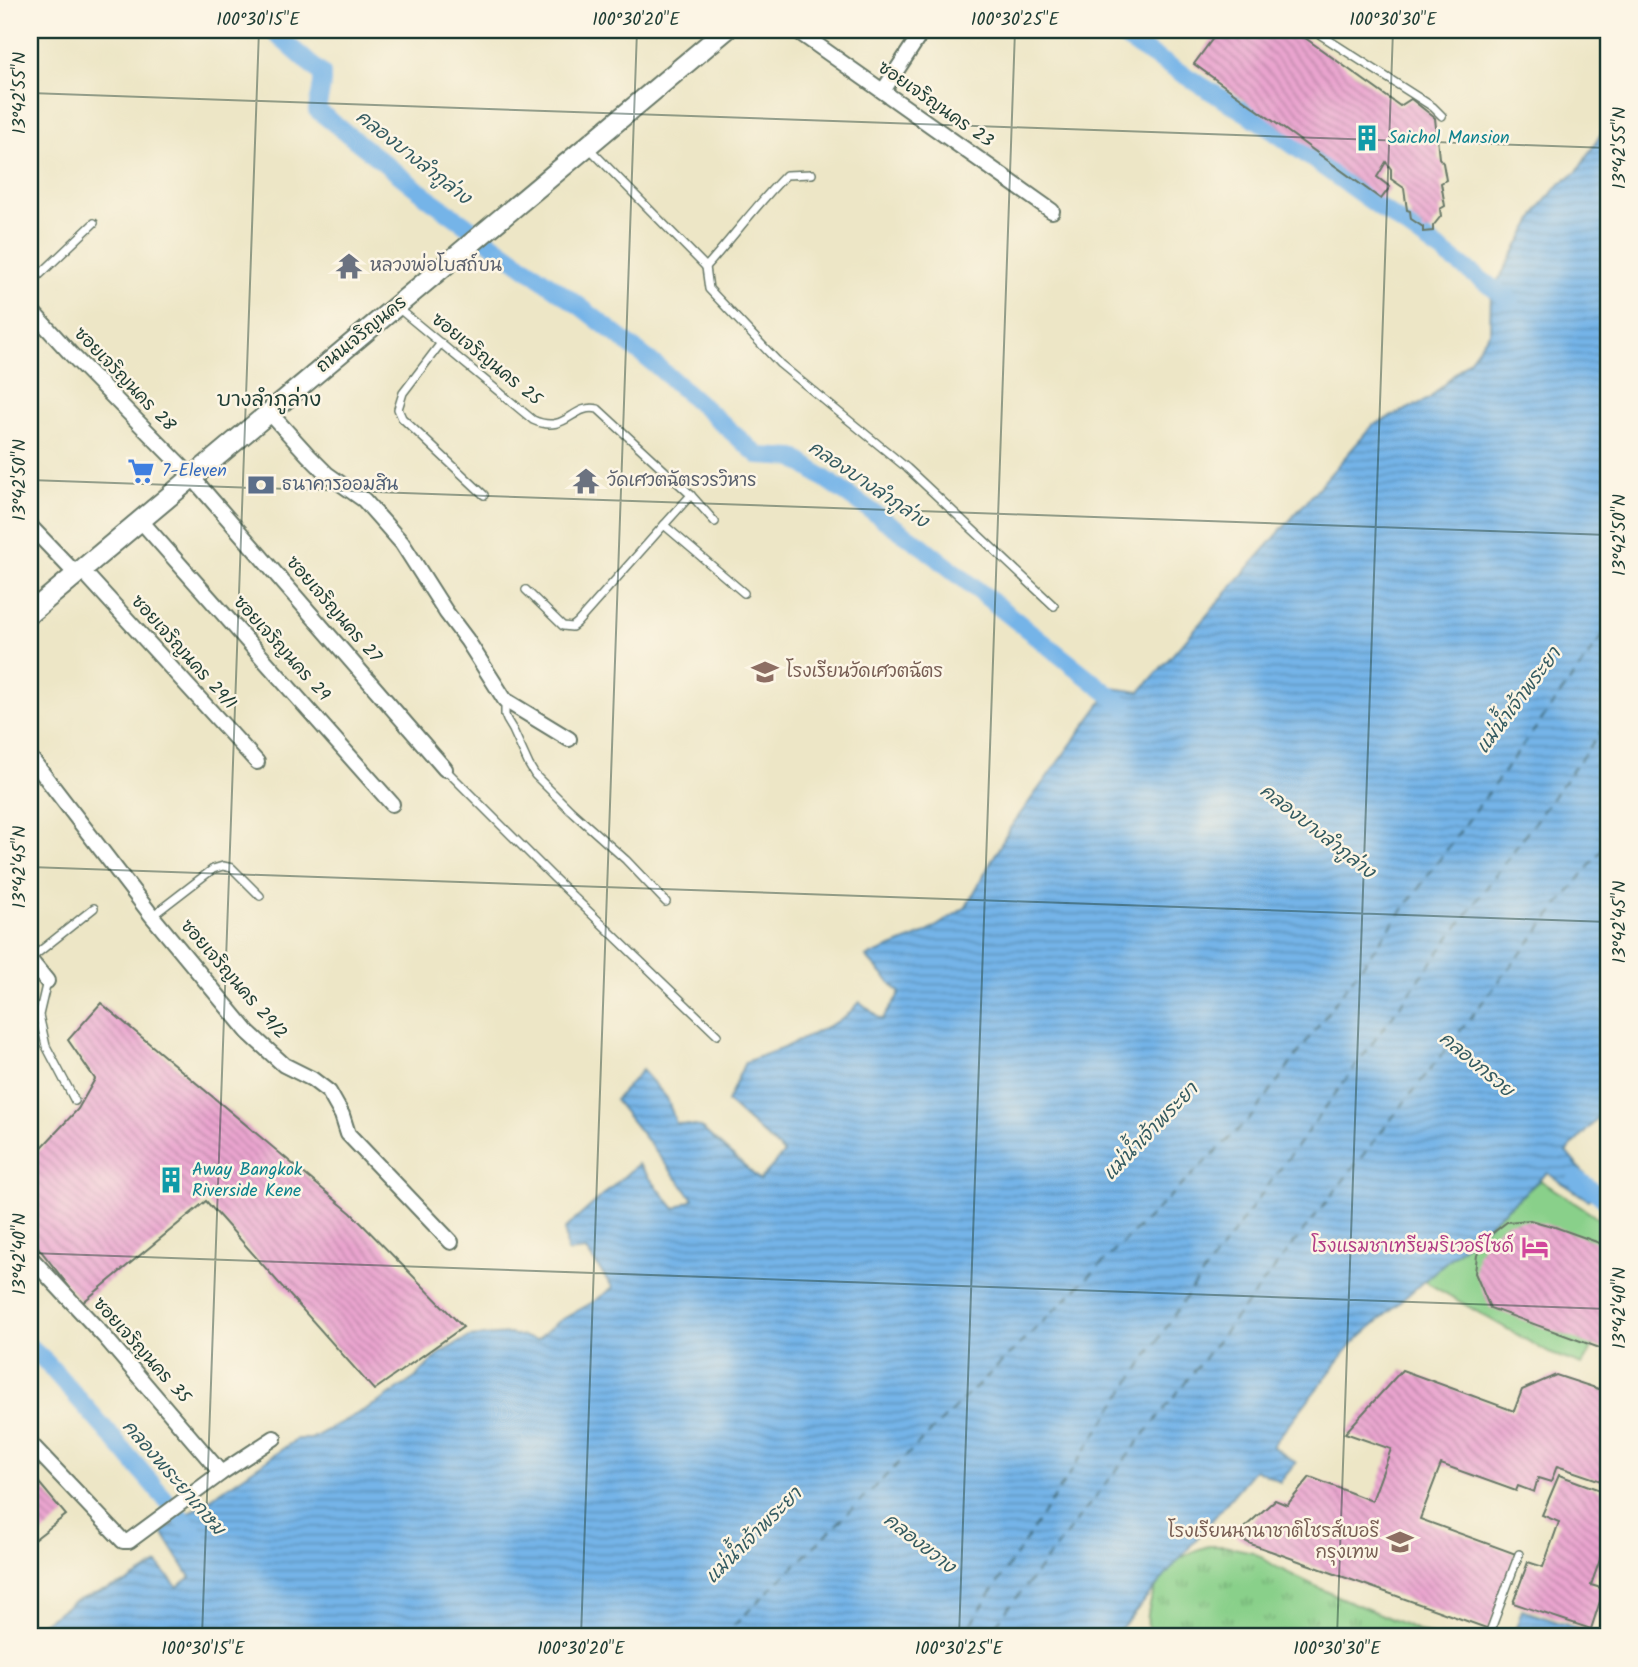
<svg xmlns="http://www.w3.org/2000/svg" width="1638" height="1667" font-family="Kalam,'Playpen Sans Thai',sans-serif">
<defs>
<pattern id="grass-tufts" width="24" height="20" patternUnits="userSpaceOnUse" patternTransform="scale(1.75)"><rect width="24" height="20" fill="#89d08a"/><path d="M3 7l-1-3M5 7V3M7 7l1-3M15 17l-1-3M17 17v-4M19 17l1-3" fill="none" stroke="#6faa72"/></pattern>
<pattern id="water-rules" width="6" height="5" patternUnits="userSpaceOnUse" patternTransform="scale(1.75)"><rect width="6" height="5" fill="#74b4e8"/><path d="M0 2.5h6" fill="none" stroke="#5f94bd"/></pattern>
<pattern id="building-back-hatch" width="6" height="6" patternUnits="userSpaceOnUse" patternTransform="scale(1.75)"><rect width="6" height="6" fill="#eaa4cf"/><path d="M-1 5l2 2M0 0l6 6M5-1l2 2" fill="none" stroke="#bd87a9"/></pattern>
</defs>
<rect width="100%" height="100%" fill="#fcf5e5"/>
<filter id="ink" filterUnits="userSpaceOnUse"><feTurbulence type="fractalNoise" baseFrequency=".0143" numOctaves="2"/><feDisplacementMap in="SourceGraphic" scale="14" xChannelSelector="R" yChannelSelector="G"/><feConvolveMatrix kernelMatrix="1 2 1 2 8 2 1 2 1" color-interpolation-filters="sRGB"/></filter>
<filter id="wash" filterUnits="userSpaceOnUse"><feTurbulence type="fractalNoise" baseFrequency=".00686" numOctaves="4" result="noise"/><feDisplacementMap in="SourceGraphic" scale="28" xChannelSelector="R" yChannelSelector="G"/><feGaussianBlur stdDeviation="1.57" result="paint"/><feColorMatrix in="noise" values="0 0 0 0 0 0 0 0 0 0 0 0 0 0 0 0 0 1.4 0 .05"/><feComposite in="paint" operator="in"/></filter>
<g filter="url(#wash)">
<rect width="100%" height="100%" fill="#ede6c6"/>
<path fill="url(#grass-tufts)" stroke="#54865f" stroke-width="2" d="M1208,1546H1224L1253,1552L1278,1568L1332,1594L1434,1637H1150C1142,1613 1155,1582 1173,1564C1183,1555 1196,1550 1208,1546Z"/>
<path fill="#89d08a" stroke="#54865f" stroke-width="2" d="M1540,1180L1608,1225V1322L1582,1365L1549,1353L1424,1281Z"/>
<g fill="url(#water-rules)" stroke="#4a788e" stroke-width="2">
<path d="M1608,123V1108L1566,1152L1597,1189L1588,1200L1547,1173L1352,1344L1272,1446L1296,1463L1280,1482L1255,1469L1114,1637H30V1631L75,1601L128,1582L158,1564L177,1587L190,1577L162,1532L297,1439H311L381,1401L415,1378L440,1353L469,1337L510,1334L537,1340L556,1323L593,1302L613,1288L586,1250L567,1252L565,1229L638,1164L675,1209L693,1199L615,1100L642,1070L667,1098L676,1123L700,1127L760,1180L784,1153L727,1102L745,1062L786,1047L843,1019L860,1002L882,1020L900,993L866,957L926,933L966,907L1010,828L1112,688L1140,692L1373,425L1429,399L1470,359L1490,332L1491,293L1542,204L1560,184L1577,172Z"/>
<path d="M1522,1610L1582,1630L1579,1637H1513Z"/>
</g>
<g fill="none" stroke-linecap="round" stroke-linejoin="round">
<g stroke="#74b4e8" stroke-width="18">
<path d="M271,30L322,74V85L317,110L431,200L581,307L658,367L759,456L795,458L922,546L1125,707"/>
<path d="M1111,30L1259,121L1511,301"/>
<path d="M1577,1179L1608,1201"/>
<path d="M30,1347L46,1362L106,1430L197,1536"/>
</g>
<g stroke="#345b61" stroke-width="2" stroke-dasharray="9 7" stroke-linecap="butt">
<path d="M722,1637L1253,1115L1608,629"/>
<path d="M962,1637L1187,1296L1608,722"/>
<path d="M986,1637L1608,842"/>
</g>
</g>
<g id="blocks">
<g fill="url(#building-back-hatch)">
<path d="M1219,30H1294L1400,106L1411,99L1435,118L1439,158L1443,163L1446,180L1441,183L1445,206L1440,209L1441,216L1433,226V231L1423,232V227L1411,219L1410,211L1407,210L1404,188L1391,179V169L1386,162L1377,177L1390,187L1381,199L1194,64Z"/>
<path d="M101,1003L351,1213L463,1327L374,1390L206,1201L82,1303L30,1237V1160L78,1109L95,1079L68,1040Z"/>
<path d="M1530,1220L1555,1227L1608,1246V1351L1490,1308L1475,1273L1477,1255L1490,1235L1507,1222Z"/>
<path d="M1402,1370L1514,1411L1522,1390L1556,1375L1608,1392V1470L1604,1482L1557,1466L1551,1482L1538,1478L1534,1492L1518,1486L1516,1491L1441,1464L1420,1519L1516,1554L1489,1629L1251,1544L1235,1536L1275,1500L1287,1505L1310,1477L1372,1501L1391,1449L1345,1433Z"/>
<path d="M30,1472L66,1515L30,1543Z"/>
<path d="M1559,1475L1608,1493V1537L1591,1585L1604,1589L1591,1629L1513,1603L1528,1562L1543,1567L1559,1522L1542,1515Z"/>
<path d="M1608,1612V1637H1598Z"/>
</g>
</g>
</g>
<g filter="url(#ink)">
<use href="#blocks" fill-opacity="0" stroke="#677867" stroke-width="2"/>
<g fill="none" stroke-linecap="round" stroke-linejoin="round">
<g stroke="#677867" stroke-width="10">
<g id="lane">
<path d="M1313,30L1433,107L1442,116"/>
<path d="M588,147L706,267C733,237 757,204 786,175L812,174"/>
<path d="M706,267L709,289L780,364L907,468L1054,606"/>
<path d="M30,284L94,223"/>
<path d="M398,308L533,420C567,435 572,403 598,409L691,495L715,522"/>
<path d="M441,343L403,393L398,409L402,418L484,495"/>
<path d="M691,495L664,525L744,593"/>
<path d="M526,590L563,626L572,627L577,623L664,525"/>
<path d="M505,701V715L507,720L513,730L529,765L535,775L570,810L626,860L666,902"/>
<path d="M445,769L554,878L717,1035"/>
<path d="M152,916L213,869L223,866L232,868L260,896"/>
<path d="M30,959L94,908"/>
<path d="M47,981L39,1015L46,1046L75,1101"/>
<path d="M1488,1637L1519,1554"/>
</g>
</g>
<g stroke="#677867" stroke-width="18">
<g id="street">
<path d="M796,30L1052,211"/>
<path d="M883,91L923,30"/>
<path d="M30,309L71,354L191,476L445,769"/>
<path d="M269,412L308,455L327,474L364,500L402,543L446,612L467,640L505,700L569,739"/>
<path d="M141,521L392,804"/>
<path d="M30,526L76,574"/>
<path d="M82,570L257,762"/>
<path d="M30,757L152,916L248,1032L284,1065L312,1079L329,1092L342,1115L348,1134L451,1242"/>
<path d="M30,960L47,981"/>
<path d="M30,1257L104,1336L221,1473"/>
<path d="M30,1443L123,1541H129L221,1473L274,1438"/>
</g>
</g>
<g stroke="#677867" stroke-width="23">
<path id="secondary" d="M30,613L726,30"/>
</g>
<use href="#lane" stroke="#fff" stroke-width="7"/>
<use href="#street" stroke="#fff" stroke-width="14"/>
<use href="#secondary" stroke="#fff" stroke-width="19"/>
</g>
</g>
<path fill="none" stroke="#1f3d34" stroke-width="2" stroke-opacity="0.45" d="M30,93L1608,148M30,480L1608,535M30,867L1608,922M30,1253L1608,1309M202,1637L259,30M581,1637L637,30M959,1637L1015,30M1337,1637L1393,30"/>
<defs>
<g id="building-bare" transform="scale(2.1)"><path d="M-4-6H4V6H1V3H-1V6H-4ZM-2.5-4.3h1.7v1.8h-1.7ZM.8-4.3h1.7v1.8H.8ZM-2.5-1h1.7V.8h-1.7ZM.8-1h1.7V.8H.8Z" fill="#0f9aa8" stroke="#fcf5e5" stroke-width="2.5" paint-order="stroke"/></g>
<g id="temple-bare" transform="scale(2.1)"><path d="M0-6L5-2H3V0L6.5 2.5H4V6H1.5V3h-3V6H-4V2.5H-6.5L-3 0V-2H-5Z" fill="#6b7280" stroke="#fcf5e5" stroke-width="2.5" paint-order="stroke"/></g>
<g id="supermarket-bare" transform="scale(2.1)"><path d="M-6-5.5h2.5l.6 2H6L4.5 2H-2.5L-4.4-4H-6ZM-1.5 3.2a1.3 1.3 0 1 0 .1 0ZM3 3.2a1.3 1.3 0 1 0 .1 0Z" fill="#3f7fe0" stroke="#fcf5e5" stroke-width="2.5" paint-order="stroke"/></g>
<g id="bank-bare" transform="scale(2.1)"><path d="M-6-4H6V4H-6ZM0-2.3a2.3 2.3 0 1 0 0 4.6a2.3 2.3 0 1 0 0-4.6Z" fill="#5c6f8a" stroke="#fcf5e5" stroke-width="2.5" paint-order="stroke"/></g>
<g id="school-bare" transform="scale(2.1)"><path d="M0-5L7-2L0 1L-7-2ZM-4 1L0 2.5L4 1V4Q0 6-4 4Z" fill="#8d6e63" stroke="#fcf5e5" stroke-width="2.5" paint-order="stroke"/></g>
<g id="hotel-bare" transform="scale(2.1)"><path d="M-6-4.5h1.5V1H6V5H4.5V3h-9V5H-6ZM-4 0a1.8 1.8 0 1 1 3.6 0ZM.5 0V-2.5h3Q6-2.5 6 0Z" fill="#d1479c" stroke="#fcf5e5" stroke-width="2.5" paint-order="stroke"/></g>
</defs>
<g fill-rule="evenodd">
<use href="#building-bare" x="1367" y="138"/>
<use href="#temple-bare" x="349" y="266"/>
<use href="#supermarket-bare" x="141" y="471"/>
<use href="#temple-bare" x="586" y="481"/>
<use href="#bank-bare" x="261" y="485"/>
<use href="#school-bare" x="765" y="672"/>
<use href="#building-bare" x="171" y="1180"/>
<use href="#hotel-bare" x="1535" y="1247"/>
<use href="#school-bare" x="1400" y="1542"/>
</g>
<g text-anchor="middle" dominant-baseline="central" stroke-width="5" stroke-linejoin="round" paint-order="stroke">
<g font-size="18" fill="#1f3d34" stroke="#fcf5e5">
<text transform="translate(935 105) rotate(35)">ซอยเจริญนคร 23</text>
<text transform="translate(362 335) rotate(-39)">ถนนเจริญนคร</text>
<text transform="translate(486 360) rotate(39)">ซอยเจริญนคร 25</text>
<text transform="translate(124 380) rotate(46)">ซอยเจริญนคร 28</text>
<text transform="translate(333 610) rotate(49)">ซอยเจริญนคร 27</text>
<text transform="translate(281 649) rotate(48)">ซอยเจริญนคร 29</text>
<text transform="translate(183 653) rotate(48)">ซอยเจริญนคร 29/1</text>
<text transform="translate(233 980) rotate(49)">ซอยเจริญนคร 29/2</text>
<text transform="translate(141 1351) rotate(48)">ซอยเจริญนคร 35</text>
</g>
<g font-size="18" fill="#0d838f" stroke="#fcf5e5" text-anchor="start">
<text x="1388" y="138">Saichol Mansion</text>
<text x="192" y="1170">Away Bangkok<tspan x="192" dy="21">Riverside Kene</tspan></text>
</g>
<g font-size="18" fill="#5b616d" stroke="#fcf5e5" text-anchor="start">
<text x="370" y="266">หลวงพ่อโบสถ์บน</text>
<text x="607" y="481">วัดเศวตฉัตรวรวิหาร</text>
</g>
<g font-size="18" fill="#366cbe" stroke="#fcf5e5" text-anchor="start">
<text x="162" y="471">7-Eleven</text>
</g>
<g font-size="18" fill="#4e5e75" stroke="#fcf5e5" text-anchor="start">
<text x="282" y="485">ธนาคารออมสิน</text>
</g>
<g font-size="18" fill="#785e54" stroke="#fcf5e5" text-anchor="start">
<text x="786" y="672">โรงเรียนวัดเศวตฉัตร</text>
<text x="1379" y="1532" text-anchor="end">โรงเรียนนานาชาติโชรส์เบอรี<tspan x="1379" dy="21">กรุงเทพ</tspan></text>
</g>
<g font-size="18" fill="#b23c85" stroke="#fcf5e5" text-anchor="end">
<text x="1514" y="1247">โรงแรมชาเทรียมริเวอร์ไซด์</text>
</g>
<g font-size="19" font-style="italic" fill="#345b61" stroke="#fcf5e5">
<text transform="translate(413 158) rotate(38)">คลองบางลำภูล่าง</text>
<text transform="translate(868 485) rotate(34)">คลองบางลำภูล่าง</text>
<text transform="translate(1519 701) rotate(-53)">แม่น้ำเจ้าพระยา</text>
<text transform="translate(1317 832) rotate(38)">คลองบางลำภูล่าง</text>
<text transform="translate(1476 1065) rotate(40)">คลองกรวย</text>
<text transform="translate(1151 1132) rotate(-46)">แม่น้ำเจ้าพระยา</text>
<text transform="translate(173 1478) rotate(49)">คลองพระยาเกษม</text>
<text transform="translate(754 1536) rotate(-45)">แม่น้ำเจ้าพระยา</text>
<text transform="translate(919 1544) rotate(38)">คลองขวาง</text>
</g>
<g font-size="21" fill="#1f3d34" stroke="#fcf5e5">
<text x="269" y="400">บางลำภูล่าง</text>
</g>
</g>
<rect width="1638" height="1667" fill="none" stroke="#fcf5e5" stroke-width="77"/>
<rect x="38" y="38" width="1562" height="1590" fill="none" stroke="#1f3d34" stroke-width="2.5"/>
<g font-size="18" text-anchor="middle" fill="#1f3d34">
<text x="258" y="25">100°30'15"E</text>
<text x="636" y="25">100°30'20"E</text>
<text x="1015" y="25">100°30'25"E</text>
<text x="1393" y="25">100°30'30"E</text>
<text transform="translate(19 93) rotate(-90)" y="6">13°42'55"N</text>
<text transform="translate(1619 148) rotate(-90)" y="6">13°42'55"N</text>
<text transform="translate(19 480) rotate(-90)" y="6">13°42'50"N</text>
<text transform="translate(1619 535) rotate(-90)" y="6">13°42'50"N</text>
<text transform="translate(19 867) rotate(-90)" y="6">13°42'45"N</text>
<text transform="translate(1619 922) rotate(-90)" y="6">13°42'45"N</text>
<text transform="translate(19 1254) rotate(-90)" y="6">13°42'40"N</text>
<text transform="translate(1619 1308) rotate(-90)" y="6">13°42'40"N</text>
<text x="203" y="1654">100°30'15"E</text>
<text x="581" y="1654">100°30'20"E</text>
<text x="959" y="1654">100°30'25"E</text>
<text x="1337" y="1654">100°30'30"E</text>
</g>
</svg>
